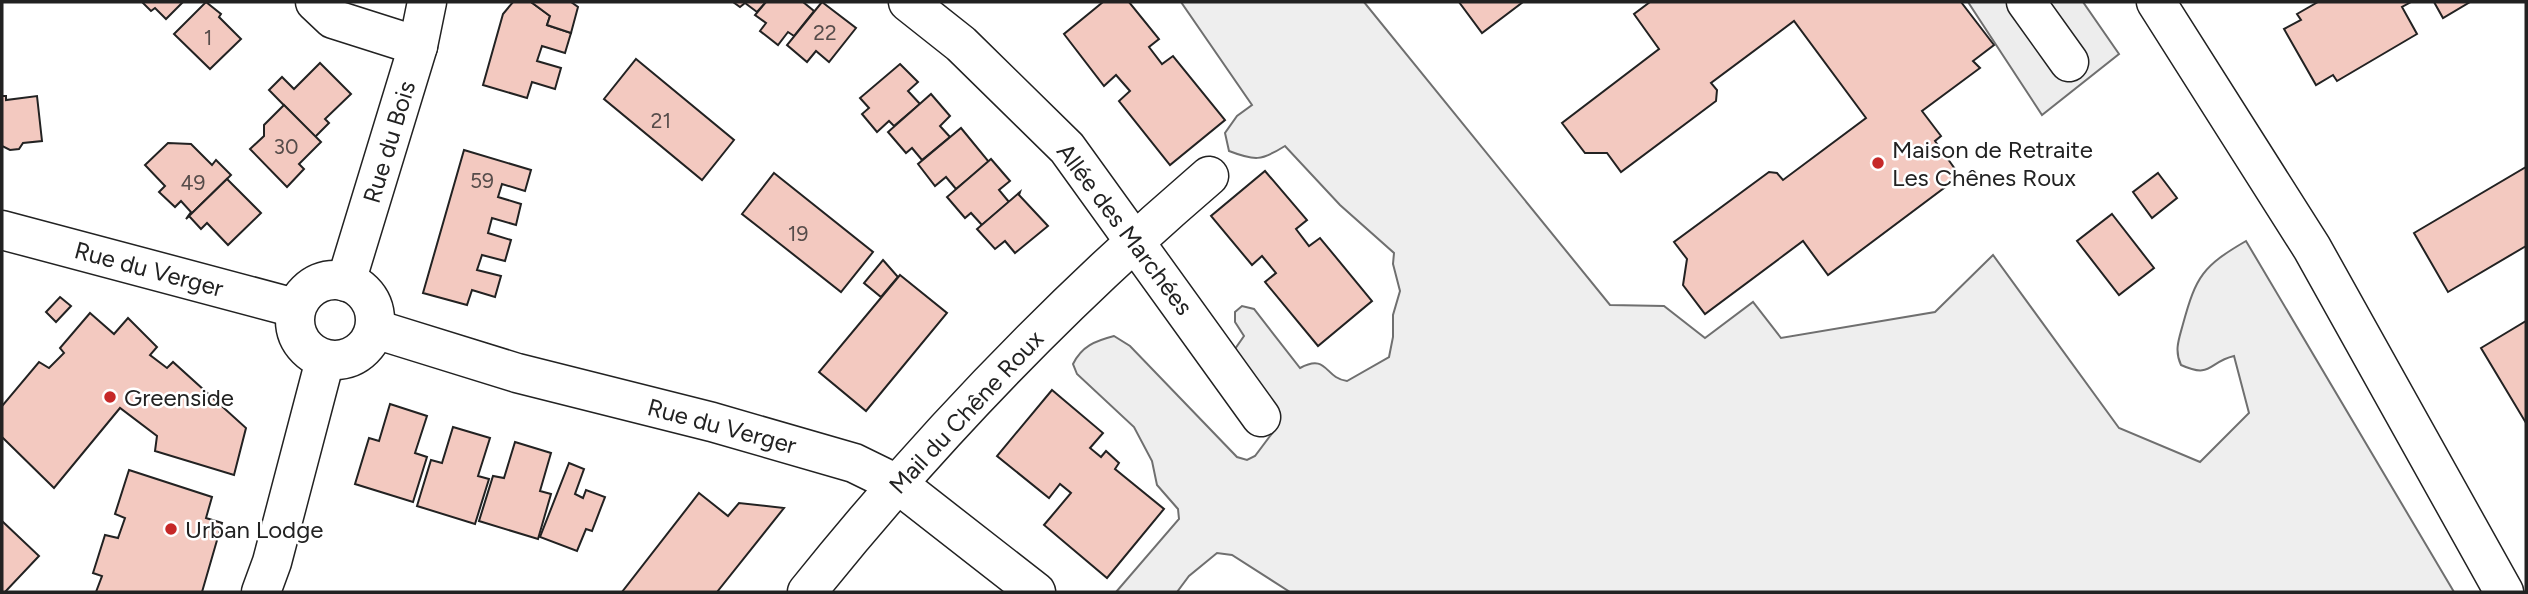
<svg xmlns="http://www.w3.org/2000/svg" width="2528" height="594" font-family="Figtree,sans-serif">
<rect width="100%" height="100%" fill="#fff"/>
<path fill="#eee" stroke="#6f6f6f" stroke-width="2" d="M1181,2H1364L1610,305L1664,306L1705,338L1753,302L1781,338L1935,312L1993,255L2119,428L2200,462L2249,413L2234,356C2208,362 2212,379 2181,365C2174,350 2179,339 2183,324C2196,276 2203,266 2246,241L2454,592H1290L1232,555L1217,553L1189,576L1177,592H1116L1179,519L1178,509L1157,485L1152,461L1134,427L1077,374L1073,364C1082,346 1095,341 1114,336L1130,346L1237,457L1247,460L1255,456L1279,424L1275,407L1235,349L1244,336L1235,322V312L1242,306L1254,309L1300,368C1328,353 1324,378 1347,381L1389,357L1393,337V315L1400,291L1393,264L1394,253L1340,205L1285,146C1261,161 1255,161 1229,151L1225,133L1237,116L1252,105Z"/>
<path fill="#ededed" stroke="#6f6f6f" stroke-width="2" d="M1968,2H2083L2119,54L2042,115Z"/>
<g fill="#f3c9c0" stroke="#222" stroke-width="2">
<path d="M142,2H183L166,19L155,8L151,11Z"/>
<path d="M206,2L221,14L219,17L241,39L210,69L174,34Z"/>
<path d="M513,2H531L550,16L547,25L571,33L565,53L542,46L537,61L561,68L555,89L532,82L527,98L483,85L503,14Z"/>
<path d="M531,2H571L578,7L571,33L547,25L550,16Z"/>
<path d="M733,2H766L757,12L745,3L740,7Z"/>
<path d="M766,2H803L814,11L794,36L788,32L778,45L760,31L766,23L755,15Z"/>
<path d="M822,2L856,28L829,62L816,51L807,62L787,45Z"/>
<path d="M1103,2H1129L1159,39L1149,47L1162,64L1173,56L1225,120L1170,165L1119,101L1130,91L1116,75L1104,86L1064,34Z"/>
<path d="M1459,2H1523L1482,33Z"/>
<path d="M1650,2H1961L1994,45L1973,61L1980,68L1922,111L1941,136L1935,141L1960,176L1828,275L1803,241L1705,314L1683,285L1687,259L1674,242L1769,172L1777,173L1783,180L1866,118L1794,21L1711,83L1717,90L1716,101L1621,172L1607,153H1585L1562,123L1659,49L1634,14Z"/>
<path d="M2318,2H2411L2402,7L2417,34L2337,81L2333,75L2316,85L2284,29L2301,20L2297,14Z"/>
<path d="M2434,2H2470L2443,18Z"/>
<path d="M636,59L734,140L702,180L604,99Z"/>
<path d="M320,63L351,94L325,119L329,123L315,137L269,90L282,77L294,89Z"/>
<path d="M900,64L918,82L908,91L920,104L894,126L889,121L877,132L862,114L869,108L860,98Z"/>
<path d="M931,94L950,116L940,126L950,137L922,160L912,148L906,153L888,132Z"/>
<path d="M2,96H6V100L37,96L42,141L23,143L19,149L10,150L2,146Z"/>
<path d="M284,105L321,142L299,164L304,169L287,187L250,149L264,136V125Z"/>
<path d="M961,128L989,162L956,189L946,177L935,186L918,164Z"/>
<path d="M168,143L191,144L212,165L216,160L231,175L186,219L191,212L181,201L175,207L159,192L165,186L145,165Z"/>
<path d="M464,150L531,170L525,191L502,184L498,197L521,204L516,225L492,218L488,233L511,240L505,261L482,255L477,270L501,276L495,297L472,290L467,305L423,293Z"/>
<path d="M991,159L1010,181L999,190L1009,202L982,225L971,213L965,218L947,197Z"/>
<path d="M2526,167V246L2448,292L2414,233Z"/>
<path d="M1265,171L1307,220L1296,229L1309,246L1320,238L1372,301L1318,346L1265,282L1276,273L1262,256L1252,265L1211,216Z"/>
<path d="M774,173L873,252L841,292L742,214Z"/>
<path d="M2158,173L2177,198L2152,218L2133,192Z"/>
<path d="M227,179L261,213L228,245L207,223L201,229L189,216Z"/>
<path d="M1020,192L1019,195L1048,226L1015,253L1005,241L995,249L977,229Z"/>
<path d="M2112,214L2154,268L2119,295L2077,241Z"/>
<path d="M883,260L898,277L881,297L864,283Z"/>
<path d="M900,275L947,313L866,411L819,372Z"/>
<path d="M60,297L71,306L56,322L46,312Z"/>
<path d="M90,313L114,334L128,318L157,347L150,355L167,368L173,362L246,428L234,475L155,451L157,436L120,408L54,488L2,437V406L39,362L49,368L64,353L60,348Z"/>
<path d="M2526,321V423L2481,348Z"/>
<path d="M1052,390L1103,433L1090,448L1101,457L1106,451L1119,463L1115,469L1164,509L1107,578L1044,525L1071,493L1060,484L1049,498L997,456Z"/>
<path d="M390,404L427,416L415,453L427,457L413,502L355,484L369,438L379,441Z"/>
<path d="M453,427L490,438L478,476L489,479L475,524L417,506L431,460L442,463Z"/>
<path d="M515,442L551,453L540,491L551,494L538,539L479,521L493,476L504,478Z"/>
<path d="M569,463L584,469L575,494L583,498L586,490L605,497L592,531L586,529L577,551L540,537Z"/>
<path d="M129,470L212,497L206,518L222,523L202,592H96L102,576L93,573L105,535L118,538L125,518L115,514Z"/>
<path d="M699,493L728,516L739,503L784,508L717,592H622Z"/>
<path d="M2,521L39,556L5,592H2Z"/>
</g>
<g fill="none" stroke-linecap="round" stroke-linejoin="round">
<g stroke="#222" stroke-width="41">
<g id="minor">
<path d="M315,2L333,19L418,46"/>
<path d="M908,2L961,44L1067,148L1261,417"/>
<path d="M2026,2L2069,62"/>
<path d="M2156,2L2312,248L2504,592"/>
<path d="M2,230L295,308"/>
<circle cx="335" cy="320" r="40"/>
<path d="M346,282L418,46L427,2"/>
<path d="M375,329L517,373L712,422L854,463L899,485L1036,592"/>
<path d="M261,592L272,562L325,360"/>
<path d="M807,592C928,441 1062,302 1209,176"/>
</g>
</g>
<use href="#minor" stroke="#fff" stroke-width="38"/>
</g>
<g fill="#c62828" stroke="#fff" stroke-width="2.5">
<circle cx="1878" cy="163" r="7"/>
<circle cx="110" cy="397" r="7"/>
<circle cx="171" cy="529" r="7"/>
</g>
<g text-anchor="middle" dominant-baseline="central" stroke-width="5" stroke-linejoin="round" paint-order="stroke">
<g font-size="21" fill="#564c4a">
<text x="825" y="32">22</text>
<text x="208" y="37">1</text>
<text x="661" y="120">21</text>
<text x="286" y="146">30</text>
<text x="482" y="180">59</text>
<text x="193" y="182">49</text>
<text x="798" y="233">19</text>
</g>
<g font-size="24" fill="#222" stroke="#fff">
<text transform="translate(389 142) rotate(-73)">Rue du Bois</text>
<text transform="translate(1125 229) rotate(53)">Allée des Marchées</text>
<text transform="translate(149 269) rotate(15)">Rue du Verger</text>
<text transform="translate(966 412) rotate(-47)">Mail du Chêne Roux</text>
<text transform="translate(722 426) rotate(15)">Rue du Verger</text>
</g>
<g font-size="24" fill="#222" stroke="#fff" text-anchor="start">
<text x="1892" y="149">Maison de Retraite<tspan x="1892" dy="28">Les Chênes Roux</tspan></text>
<text x="124" y="397">Greenside</text>
<text x="185" y="529">Urban Lodge</text>
</g>
</g>
<rect width="2528" height="594" fill="none" stroke="#222222" stroke-width="7"/>
</svg>
